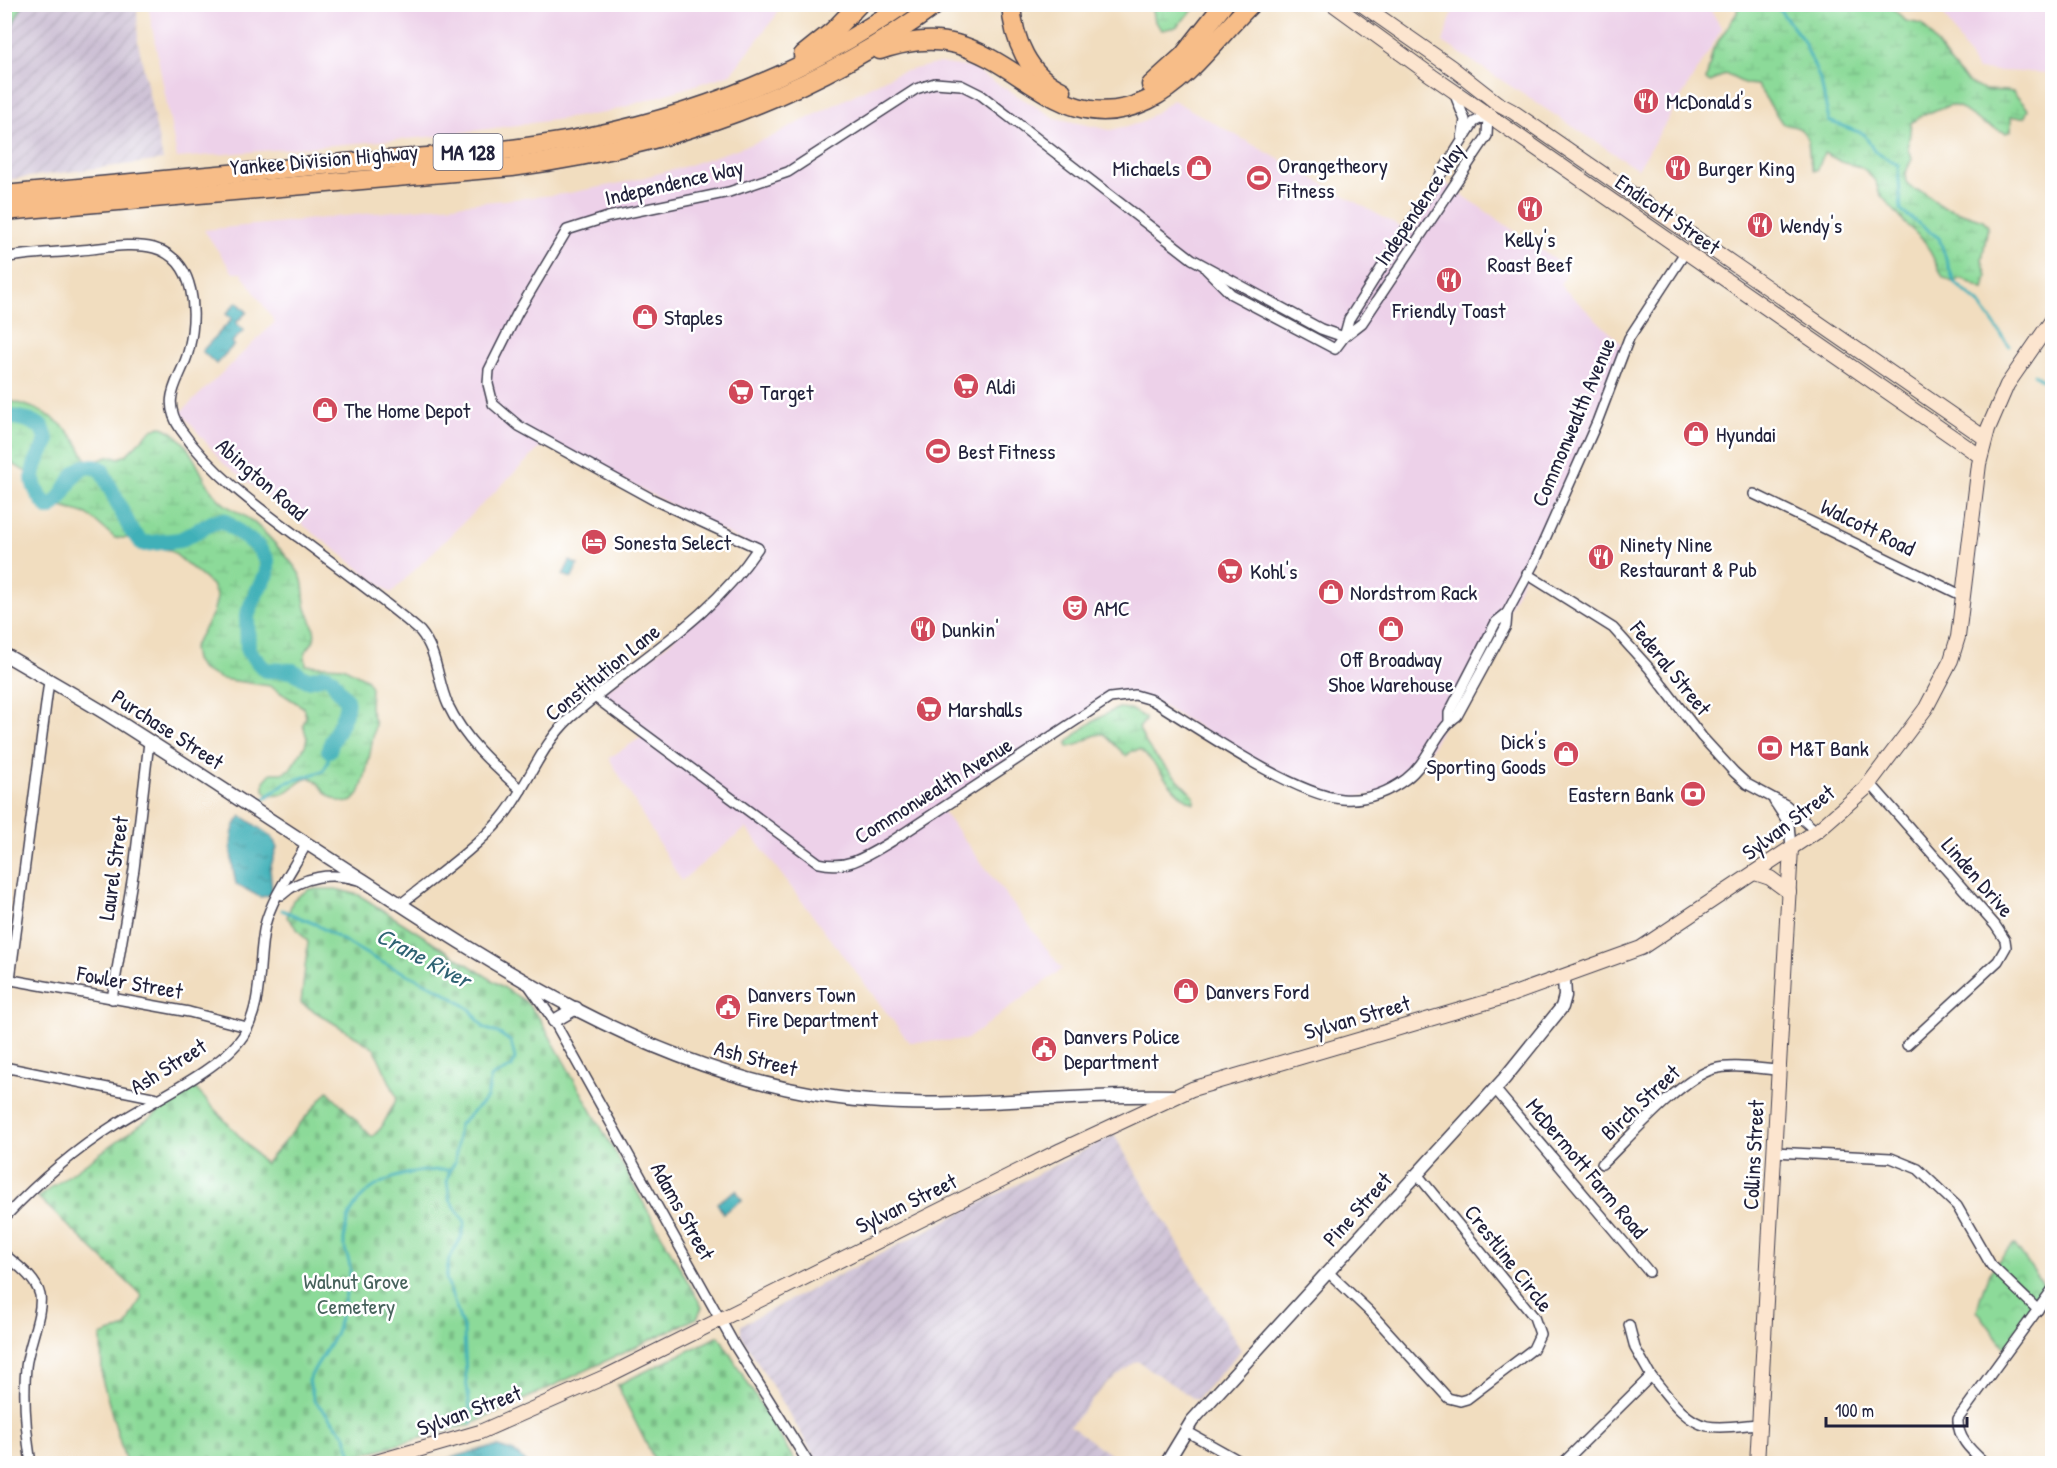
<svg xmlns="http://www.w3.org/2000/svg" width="2057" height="1468" font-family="'Patrick Hand',sans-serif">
<defs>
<pattern id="industrial-furrows" width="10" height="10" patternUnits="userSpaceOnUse" patternTransform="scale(1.5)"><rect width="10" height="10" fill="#ccbfd4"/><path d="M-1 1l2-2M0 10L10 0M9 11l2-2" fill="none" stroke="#afa4b7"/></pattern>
<pattern id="wetland-marsh" width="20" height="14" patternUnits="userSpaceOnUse" patternTransform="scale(1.5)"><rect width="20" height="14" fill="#8cda99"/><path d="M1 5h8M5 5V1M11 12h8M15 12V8" fill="none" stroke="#78bb85"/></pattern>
<pattern id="cemetery-stones" width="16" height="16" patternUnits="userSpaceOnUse" patternTransform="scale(1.5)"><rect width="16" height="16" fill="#8cda99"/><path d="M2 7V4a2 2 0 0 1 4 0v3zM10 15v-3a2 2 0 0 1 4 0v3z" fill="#78bb85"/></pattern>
<pattern id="park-crowns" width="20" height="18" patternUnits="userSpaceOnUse" patternTransform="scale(1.5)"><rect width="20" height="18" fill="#8cda99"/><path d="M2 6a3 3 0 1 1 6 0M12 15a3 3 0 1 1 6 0" fill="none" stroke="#78bb85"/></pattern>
<pattern id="water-ripples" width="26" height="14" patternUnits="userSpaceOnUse" patternTransform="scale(1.5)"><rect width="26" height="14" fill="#3fb0b8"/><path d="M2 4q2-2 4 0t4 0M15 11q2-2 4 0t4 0" fill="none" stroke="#348f97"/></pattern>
</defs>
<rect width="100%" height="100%" fill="#fff"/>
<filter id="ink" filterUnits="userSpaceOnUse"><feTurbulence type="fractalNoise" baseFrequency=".0167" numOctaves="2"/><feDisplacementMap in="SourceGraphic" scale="12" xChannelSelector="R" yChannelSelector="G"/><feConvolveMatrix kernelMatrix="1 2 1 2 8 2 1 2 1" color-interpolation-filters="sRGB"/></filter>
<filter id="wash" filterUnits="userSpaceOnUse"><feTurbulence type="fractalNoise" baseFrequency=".008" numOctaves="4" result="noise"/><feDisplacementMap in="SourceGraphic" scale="24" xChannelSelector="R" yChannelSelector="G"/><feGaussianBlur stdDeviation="1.35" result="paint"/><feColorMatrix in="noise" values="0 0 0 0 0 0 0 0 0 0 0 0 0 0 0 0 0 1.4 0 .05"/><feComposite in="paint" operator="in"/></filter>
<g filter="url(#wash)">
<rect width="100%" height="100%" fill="#f1ddbf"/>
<g fill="#edd1e9">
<path d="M148,5V4L779,5L775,17L731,74L605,113L429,137L177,158Z"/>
<path d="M1455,5H1708L1722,29L1638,169L1443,42Z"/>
<path d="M1938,5H2052V73L1977,70Z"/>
<path d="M940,63L971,68L1055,118L1110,130L1141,123L1173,100L1411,233L1444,182L1569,269L1560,285L1625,347L1597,422L1507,613L1470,675L1422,765L1386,792L1343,799L1288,780L1152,700L1110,698L941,809L1062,969L966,1040L909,1042L746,828L681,881L609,758L645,735L596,698L671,641L757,549L547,441L391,593L223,463L181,412L275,322L241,273H233L204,230L564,194L626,182L683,167L769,138L897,73Z"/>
</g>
<g fill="url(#industrial-furrows)">
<path d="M4,5H137L138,42L163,160L5,180Z"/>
<path d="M1114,1135L1241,1350L1196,1400L1137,1361L1107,1383L1070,1426L1122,1463H1068L1050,1450L1037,1463H819L741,1335V1325Z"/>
</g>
<g fill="url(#wetland-marsh)" stroke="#577e6a" stroke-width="1.5">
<path d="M1152,5V4L1198,5L1176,27L1162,30L1155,22Z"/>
<path d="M1889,5L1906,21L1922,24C1939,43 1959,86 1986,90C1995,91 2004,90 2013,92L2028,109L2025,117H2011V131L2006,133L1982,123L1959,107L1950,105L1922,115L1911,123L1908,150L1912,159L1905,174L1906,182L1913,189L1923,192L1943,207L1983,220L1988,226L1982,260L1987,276L1984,290L1962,278L1952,282L1943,277L1925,242L1905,223L1879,193L1876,182L1867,172L1861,167L1844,163L1824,153L1818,169L1814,171C1805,159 1814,140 1800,129C1795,125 1788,127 1782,123L1757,85L1746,84L1725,74L1711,82L1706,80L1713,49L1737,13L1738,5Z"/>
<path d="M4,400C30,404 57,416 73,437C81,446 82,457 91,463L110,456L119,458L126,455L150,431L159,426C191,435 197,473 215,495C227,509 235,509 249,519C260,526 296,565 301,577C305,587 303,598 306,608C309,617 317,630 314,639C313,644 307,648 305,654L306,665L343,667L366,679L371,687L370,708L375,724C373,737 365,791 355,799C348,805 339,802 333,798C322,793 321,781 309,777C293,783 287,799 268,795L264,790V781L271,773H282L290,769L305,746L307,738L303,725L306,716L303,707L270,686L222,679L202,670L195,660L193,648L213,613L217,598L212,585L170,550L144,546L134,538H115L87,514L54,505L46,499L31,475L13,464L5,455Z"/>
<path d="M1119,708L1130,709L1145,718V721L1139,728C1148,756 1175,774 1194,796V803C1169,793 1160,764 1140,750L1132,751L1126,756L1104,734C1090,733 1081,747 1068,747L1067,743C1080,729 1101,715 1119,708Z"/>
</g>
<g fill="url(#cemetery-stones)" stroke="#577e6a" stroke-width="1.5">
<path d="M5,4L23,5L7,35L5,34Z"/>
<path d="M309,889H336L359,895L525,1001L540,1019L702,1307L697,1318L472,1424L330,1463H126L102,1379L101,1336L126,1327L142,1296L38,1197L194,1087L265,1164L328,1091L372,1137L381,1128L397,1098L374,1048L301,1003L308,942L287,917L293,900Z"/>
<path d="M719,1336L796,1463H656L617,1385Z"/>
</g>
<path fill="url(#park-crowns)" stroke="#577e6a" stroke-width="1.5" d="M2014,1244L2050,1294L2006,1350L1977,1310C1985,1278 1990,1267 2014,1244Z"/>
<g fill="url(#water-ripples)" stroke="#30697a" stroke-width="1.5">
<path d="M237,302L247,312L236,323L244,330L232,342L234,345L216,364L202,351L232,319L226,314Z"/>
<path d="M570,561L578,565L572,578L563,575Z"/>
<path d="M242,816L272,837L277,847L270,869L272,890L268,896L260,897L236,884C232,866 225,829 242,816Z"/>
<path d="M736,1190L742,1200L723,1213L717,1203Z"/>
<path d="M498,1447L514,1452L527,1463H433L486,1448Z"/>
</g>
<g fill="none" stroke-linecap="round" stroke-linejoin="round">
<g stroke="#3fb0b8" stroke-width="3">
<path d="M1775,4L1803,40L1821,82L1829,121L1864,134L1874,151L1898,165L1901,211L1939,238L1954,282L1980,304L2009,346"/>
<path d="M2034,374L2052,388"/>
<path d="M263,800L285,783L323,771L328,762L329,750"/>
<path d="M282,910L315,924L377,960L439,989L470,1009L484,1028L500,1034L511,1042L515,1058L512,1067L491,1077L487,1098L459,1125L455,1162L450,1170L447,1181L450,1200L465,1222L461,1238L449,1259L446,1278L464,1331L466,1378L472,1424"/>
<path d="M352,1458L346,1436L314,1400L309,1381C315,1362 331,1349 337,1329C342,1311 348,1289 350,1271C351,1259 343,1251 344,1240C348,1183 402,1169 450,1170"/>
</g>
<path stroke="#3fb0b8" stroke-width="16" d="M4,415L28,420L42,427L47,442C31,469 25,483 49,508C70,497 69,456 101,469L131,530L143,544L180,540L212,523L223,520L258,547L267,560V574L256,593L247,616L248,651L265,670L293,671L307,680C325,677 327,670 338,689C340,693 345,696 346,700C350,712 332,736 329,750"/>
</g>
</g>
<g filter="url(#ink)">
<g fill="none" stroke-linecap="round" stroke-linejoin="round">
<g stroke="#413e4f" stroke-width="12">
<g id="minor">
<path d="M1455,95L1465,120L1462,138"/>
<path d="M4,258C29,253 56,253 81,250C104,248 132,242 154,248C197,260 197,314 189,349C182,380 158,396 181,430C211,473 256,506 298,537C339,568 381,598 420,631C438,652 437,681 448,705C464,739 493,765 521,790"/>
<path d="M1206,269L1231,294L1335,349L1344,337L1362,323L1487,136L1488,115L1474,122L1349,319L1344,337"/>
<path d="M1754,494L1963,596"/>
<path d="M1527,574L1613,628L1649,668L1702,737L1734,772L1747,784L1786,805L1816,831"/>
<path d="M596,698L819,863C848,870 867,856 892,841L1110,698L1135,695L1152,700C1198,728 1292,794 1342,799C1366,801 1387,793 1406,779C1429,762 1435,731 1457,716L1506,626L1507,613"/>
<path d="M1449,721V713L1496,622L1507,613L1536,559L1597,422L1629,338L1686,251"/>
<path d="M1870,783L1995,925L2005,940L2006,947L1998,961L1907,1045"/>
<path d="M1774,801L1789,824L1791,848"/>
<path d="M282,895C302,876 332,872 358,880"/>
<path d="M401,904C434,877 473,851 501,819C528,787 539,747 570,718C635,660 708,623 758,548L652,499L519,426L493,404L488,384L489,370L517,314L567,230L608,217L729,192L788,172L916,89L935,83L961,85L981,95L1192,259L1321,329L1344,337"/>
<path d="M6,979L189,1012L247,1027"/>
<path d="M10,979L49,681"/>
<path d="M530,987L554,1021L735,1346L809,1464"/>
<path d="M112,999L134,869L149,742"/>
<path d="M4,1067L157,1098"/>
<path d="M1495,1089L1649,1272"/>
<path d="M1774,1152L1891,1158L1918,1169L1957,1206L1991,1265L2038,1310"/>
<path d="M1602,1164C1627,1140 1682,1077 1714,1069C1733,1064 1758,1069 1778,1070"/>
<path d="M4,1218C38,1182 75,1150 116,1124C151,1101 220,1070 243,1036C264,1003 257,961 265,925C272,897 293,869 307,843"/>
<path d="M4,1254C17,1265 36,1278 40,1295C43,1314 28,1346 26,1367C23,1399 26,1432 31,1464"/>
<path d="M1328,1272L1369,1311L1448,1398L1460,1401L1467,1399L1533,1349L1540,1334L1534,1317L1417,1174"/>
<path d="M1629,1325L1635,1348L1651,1376"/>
<path d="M1186,1431L1245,1464"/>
<path d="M1562,1464L1651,1376C1666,1393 1683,1421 1707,1426C1723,1429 1743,1425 1759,1424"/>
<path d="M1986,1464C1972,1451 1957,1439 1958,1419L2052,1290"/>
</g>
</g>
<g stroke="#413e4f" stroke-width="15">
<g id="tertiary">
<path d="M4,654C38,674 72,693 105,713C178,759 250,807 323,854C476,953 630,1062 814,1094C935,1116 1054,1092 1176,1096"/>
<path d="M554,1021L576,1008"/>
<path d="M1166,1464L1192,1421L1504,1079L1562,1007L1565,996L1564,978"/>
</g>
</g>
<g stroke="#413e4f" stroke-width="16">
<g id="secondary">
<path d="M1333,4L1432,76L1980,456"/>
<path d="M1361,4L1451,67L1497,103L1512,111L1985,438"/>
<path d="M1755,873L1770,878L1789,892"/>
<path d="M369,1464L480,1432L607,1376L1061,1150L1192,1089L1511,995L1641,948L1818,830L1865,789L1926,708L1951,660L1958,637L1979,464L1988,429L2007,385L2052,320"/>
<path d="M1757,1464L1791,848"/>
</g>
</g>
<g stroke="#413e4f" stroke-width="21">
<g id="motorway">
<path d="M1011,4C1013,39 1028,76 1062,91"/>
<path d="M880,50C905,42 930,37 956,44C1025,63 1067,139 1148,100C1190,79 1218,36 1251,4"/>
<path d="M803,55L833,31L859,4"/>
<path d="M1151,85L1183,56L1224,4"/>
<path d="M4,195C118,184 231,174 345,163C410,158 476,155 541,145C670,126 796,80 904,4"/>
<path d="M4,211L512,167C666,147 811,97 937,4"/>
</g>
</g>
<use href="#minor" stroke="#fff" stroke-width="9"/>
<use href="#tertiary" stroke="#fff" stroke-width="12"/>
<use href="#secondary" stroke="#fce5cf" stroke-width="14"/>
<use href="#motorway" stroke="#f7bd88" stroke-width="18"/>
</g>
</g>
<defs>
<g id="restaurant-disc" transform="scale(1.35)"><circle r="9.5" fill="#d1495b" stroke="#fff"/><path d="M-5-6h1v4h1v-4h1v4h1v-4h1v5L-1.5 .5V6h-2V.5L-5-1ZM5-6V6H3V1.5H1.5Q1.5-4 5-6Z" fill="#fff"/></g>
<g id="shop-disc" transform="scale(1.35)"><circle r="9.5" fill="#d1495b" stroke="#fff"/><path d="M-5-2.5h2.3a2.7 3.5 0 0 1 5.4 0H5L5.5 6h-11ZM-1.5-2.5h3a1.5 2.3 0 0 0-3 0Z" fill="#fff"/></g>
<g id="stadium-disc" transform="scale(1.35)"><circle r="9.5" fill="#d1495b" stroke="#fff"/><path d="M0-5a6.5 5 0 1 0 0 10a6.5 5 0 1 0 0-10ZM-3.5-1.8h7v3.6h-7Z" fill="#fff"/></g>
<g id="supermarket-disc" transform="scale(1.35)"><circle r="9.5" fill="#d1495b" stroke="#fff"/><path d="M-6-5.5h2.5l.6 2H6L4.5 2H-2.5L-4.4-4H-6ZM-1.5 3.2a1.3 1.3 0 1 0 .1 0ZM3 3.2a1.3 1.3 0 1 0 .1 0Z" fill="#fff"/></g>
<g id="hotel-disc" transform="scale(1.35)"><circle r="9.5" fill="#d1495b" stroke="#fff"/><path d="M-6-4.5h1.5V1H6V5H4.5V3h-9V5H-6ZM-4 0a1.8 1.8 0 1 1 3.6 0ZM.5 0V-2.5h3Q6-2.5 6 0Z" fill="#fff"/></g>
<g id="theatre-disc" transform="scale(1.35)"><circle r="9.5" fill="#d1495b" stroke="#fff"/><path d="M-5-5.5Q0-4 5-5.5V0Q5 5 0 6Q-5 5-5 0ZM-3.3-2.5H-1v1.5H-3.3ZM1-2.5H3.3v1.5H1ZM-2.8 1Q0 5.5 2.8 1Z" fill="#fff"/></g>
<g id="bank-disc" transform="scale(1.35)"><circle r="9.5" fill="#d1495b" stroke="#fff"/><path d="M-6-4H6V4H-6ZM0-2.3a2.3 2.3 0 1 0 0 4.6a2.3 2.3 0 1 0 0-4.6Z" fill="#fff"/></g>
<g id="civic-disc" transform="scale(1.35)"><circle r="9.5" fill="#d1495b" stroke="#fff"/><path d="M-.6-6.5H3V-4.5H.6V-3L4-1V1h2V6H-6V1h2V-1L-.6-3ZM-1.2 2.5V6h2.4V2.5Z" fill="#fff"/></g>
</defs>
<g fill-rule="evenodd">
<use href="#restaurant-disc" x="1646" y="101"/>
<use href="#shop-disc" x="1199" y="168"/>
<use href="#restaurant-disc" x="1678" y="168"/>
<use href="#stadium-disc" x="1259" y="178"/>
<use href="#restaurant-disc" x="1530" y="209"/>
<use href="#restaurant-disc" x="1760" y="225"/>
<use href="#restaurant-disc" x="1449" y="280"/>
<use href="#shop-disc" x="645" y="317"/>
<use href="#supermarket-disc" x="966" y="386"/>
<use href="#supermarket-disc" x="741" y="392"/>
<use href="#shop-disc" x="325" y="410"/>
<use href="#shop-disc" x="1696" y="434"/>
<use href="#stadium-disc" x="938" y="451"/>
<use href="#hotel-disc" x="594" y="542"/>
<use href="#restaurant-disc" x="1601" y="557"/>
<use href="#supermarket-disc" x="1230" y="571"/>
<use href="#shop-disc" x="1331" y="592"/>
<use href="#theatre-disc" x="1075" y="608"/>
<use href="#restaurant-disc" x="923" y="629"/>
<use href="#shop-disc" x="1391" y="629"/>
<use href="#supermarket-disc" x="929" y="709"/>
<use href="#bank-disc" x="1770" y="748"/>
<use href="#shop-disc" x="1566" y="754"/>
<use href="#bank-disc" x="1693" y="794"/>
<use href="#shop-disc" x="1186" y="991"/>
<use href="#civic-disc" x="728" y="1007"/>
<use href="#civic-disc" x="1044" y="1049"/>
</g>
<g text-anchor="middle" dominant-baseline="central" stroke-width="5" stroke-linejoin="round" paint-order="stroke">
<rect fill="#fff" stroke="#646476" stroke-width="1.5" x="433.5" y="134" width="69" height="36" rx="4.5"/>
<g font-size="21" font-weight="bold" fill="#22223b">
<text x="468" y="152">MA 128</text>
</g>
<g font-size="22" fill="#22223b" stroke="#fff" text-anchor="start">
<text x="1666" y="101">McDonald's</text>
<text x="1278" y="165">Orangetheory<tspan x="1278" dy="25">Fitness</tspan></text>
<text x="1180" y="168" text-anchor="end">Michaels</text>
<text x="1698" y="168">Burger King</text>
<text x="1780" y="225">Wendy's</text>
<text x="1530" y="239" text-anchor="middle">Kelly's<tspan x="1530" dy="25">Roast Beef</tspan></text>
<text x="1449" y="310" text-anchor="middle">Friendly Toast</text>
<text x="664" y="317">Staples</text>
<text x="986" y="386">Aldi</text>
<text x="760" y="392">Target</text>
<text x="344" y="410">The Home Depot</text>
<text x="1716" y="434">Hyundai</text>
<text x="958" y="451">Best Fitness</text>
<text x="614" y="542">Sonesta Select</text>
<text x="1620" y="544">Ninety Nine<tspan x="1620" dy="25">Restaurant &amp; Pub</tspan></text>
<text x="1250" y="571">Kohl's</text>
<text x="1350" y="592">Nordstrom Rack</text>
<text x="1094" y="608">AMC</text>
<text x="942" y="629">Dunkin'</text>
<text x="1391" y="659" text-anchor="middle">Off Broadway<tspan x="1391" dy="25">Shoe Warehouse</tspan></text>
<text x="948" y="709">Marshalls</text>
<text x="1546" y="741" text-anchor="end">Dick's<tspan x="1546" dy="25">Sporting Goods</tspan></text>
<text x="1790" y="748">M&amp;T Bank</text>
<text x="1674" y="794" text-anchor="end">Eastern Bank</text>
<text x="1206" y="991">Danvers Ford</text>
<text x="748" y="994">Danvers Town<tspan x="748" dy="25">Fire Department</tspan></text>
<text x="1064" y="1036">Danvers Police<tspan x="1064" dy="25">Department</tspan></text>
</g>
<g font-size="22" fill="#22223b" stroke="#fff">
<text transform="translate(324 159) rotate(-5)">Yankee Division Highway</text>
<text transform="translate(674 182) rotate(-13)">Independence Way</text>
<text transform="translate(1419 204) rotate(-56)">Independence Way</text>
<text transform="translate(1668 214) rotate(35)">Endicott Street</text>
<text transform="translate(1573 422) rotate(-67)">Commonwealth Avenue</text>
<text transform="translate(262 479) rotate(41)">Abington Road</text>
<text transform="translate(1868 527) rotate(26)">Walcott Road</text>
<text transform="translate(1671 668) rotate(51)">Federal Street</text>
<text transform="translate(602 672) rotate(-39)">Constitution Lane</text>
<text transform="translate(168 729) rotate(33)">Purchase Street</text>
<text transform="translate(933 790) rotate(-32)">Commonwealth Avenue</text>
<text transform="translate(1788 822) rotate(-37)">Sylvan Street</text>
<text transform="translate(113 868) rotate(-82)">Laurel Street</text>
<text transform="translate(1978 877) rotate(49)">Linden Drive</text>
<text transform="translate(130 982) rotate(10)">Fowler Street</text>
<text transform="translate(1357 1017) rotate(-16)">Sylvan Street</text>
<text transform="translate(756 1058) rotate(15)">Ash Street</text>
<text transform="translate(168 1066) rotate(-32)">Ash Street</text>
<text transform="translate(1640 1102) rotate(-43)">Birch Street</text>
<text transform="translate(1753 1155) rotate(-87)">Collins Street</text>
<text transform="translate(1587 1168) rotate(50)">McDermott Farm Road</text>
<text transform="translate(906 1203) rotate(-26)">Sylvan Street</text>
<text transform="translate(1357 1209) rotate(-48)">Pine Street</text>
<text transform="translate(683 1211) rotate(61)">Adams Street</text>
<text transform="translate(1509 1258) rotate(52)">Crestline Circle</text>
<text transform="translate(469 1410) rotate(-20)">Sylvan Street</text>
</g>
<g font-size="22" fill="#47625c" stroke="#fff">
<text x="356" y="1281">Walnut Grove<tspan x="356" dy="25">Cemetery</tspan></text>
</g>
<g font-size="24" font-style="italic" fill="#2f6273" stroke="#fff">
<text transform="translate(424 957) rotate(28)">Crane River</text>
</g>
</g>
<rect width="2057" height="1468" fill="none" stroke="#fff" stroke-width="24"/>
<path d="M1826 1417v9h141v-9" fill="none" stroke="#22223b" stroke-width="3"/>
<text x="1835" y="1417" font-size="18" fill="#22223b" stroke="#ffffff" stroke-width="4.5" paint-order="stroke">100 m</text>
</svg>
